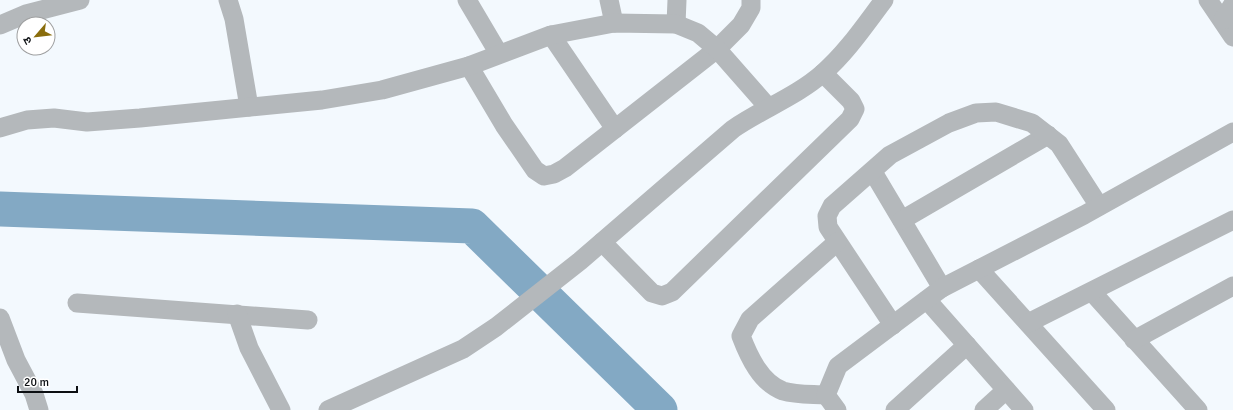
<svg xmlns="http://www.w3.org/2000/svg" width="1233" height="410" font-family="Signika,'Noto Sans Devanagari',sans-serif">
<rect width="100%" height="100%" fill="#f3f9fe"/>
<g fill="none" stroke-linecap="round" stroke-linejoin="round">
<path stroke="#83a9c4" stroke-width="35" d="M0,209L472,226L660,410"/>
<g stroke="#b4b8bb" stroke-width="19">
<path d="M228,0L234,19L249,107"/>
<path d="M467,0L499,54"/>
<path d="M609,0L614,23"/>
<path d="M1208,0L1233,37"/>
<path d="M1223,20L1233,4"/>
<path d="M676,24L677,0"/>
<path d="M0,25L26,14L80,0"/>
<path d="M551,35L615,129"/>
<path d="M469,66L504,125L535,170L544,176L554,174L565,168L717,49L741,25L751,8V0"/>
<path d="M0,128L27,120L54,118L87,122L140,118L322,100L382,90L469,66L551,35L614,23L676,24L698,33L717,49L768,107"/>
<path d="M873,172L942,288"/>
<path d="M902,220L1048,135"/>
<path d="M602,242L652,293L662,296L672,292L850,119L855,109L851,101L823,73"/>
<path d="M979,269L1106,410"/>
<path d="M1092,292L1198,410"/>
<path d="M927,300L1024,410"/>
<path d="M77,303L308,320"/>
<path d="M237,314L249,348L281,410"/>
<path d="M0,318L16,360L34,394L39,410"/>
<path d="M1028,323L1233,220"/>
<path d="M893,325L828,227L827,216L832,206L890,155L949,123L976,113L996,112L1032,123L1059,144L1099,206"/>
<path d="M1134,340L1233,286"/>
<path d="M826,395C813,394 796,395 783,391C761,383 749,357 741,336L750,319L837,242"/>
<path d="M328,410L463,349L496,327L580,261L733,129C762,109 797,96 823,73C847,52 865,25 884,0"/>
<path d="M837,410L826,395L838,366L942,288L1084,215L1233,132"/>
<path d="M895,410L967,345"/>
<path d="M984,410L1006,390"/>
</g>
</g>
<g transform="translate(36 36) rotate(242)"><circle r="19" fill="#ffffff" stroke="#9e9fa0"/>
<path d="M0-3L7 15L0 10L-7 15Z" fill="#8a6d0d"/>
<text y="-6" font-size="11" font-weight="bold" text-anchor="middle" fill="#0c0f12">उ</text>
</g>
<path d="M18 386v6h59v-6" fill="none" stroke="#0c0f12" stroke-width="2"/>
<text x="24" y="386" font-size="12" fill="#0c0f12" stroke="#ffffff" stroke-width="3" paint-order="stroke">20 m</text>
</svg>
